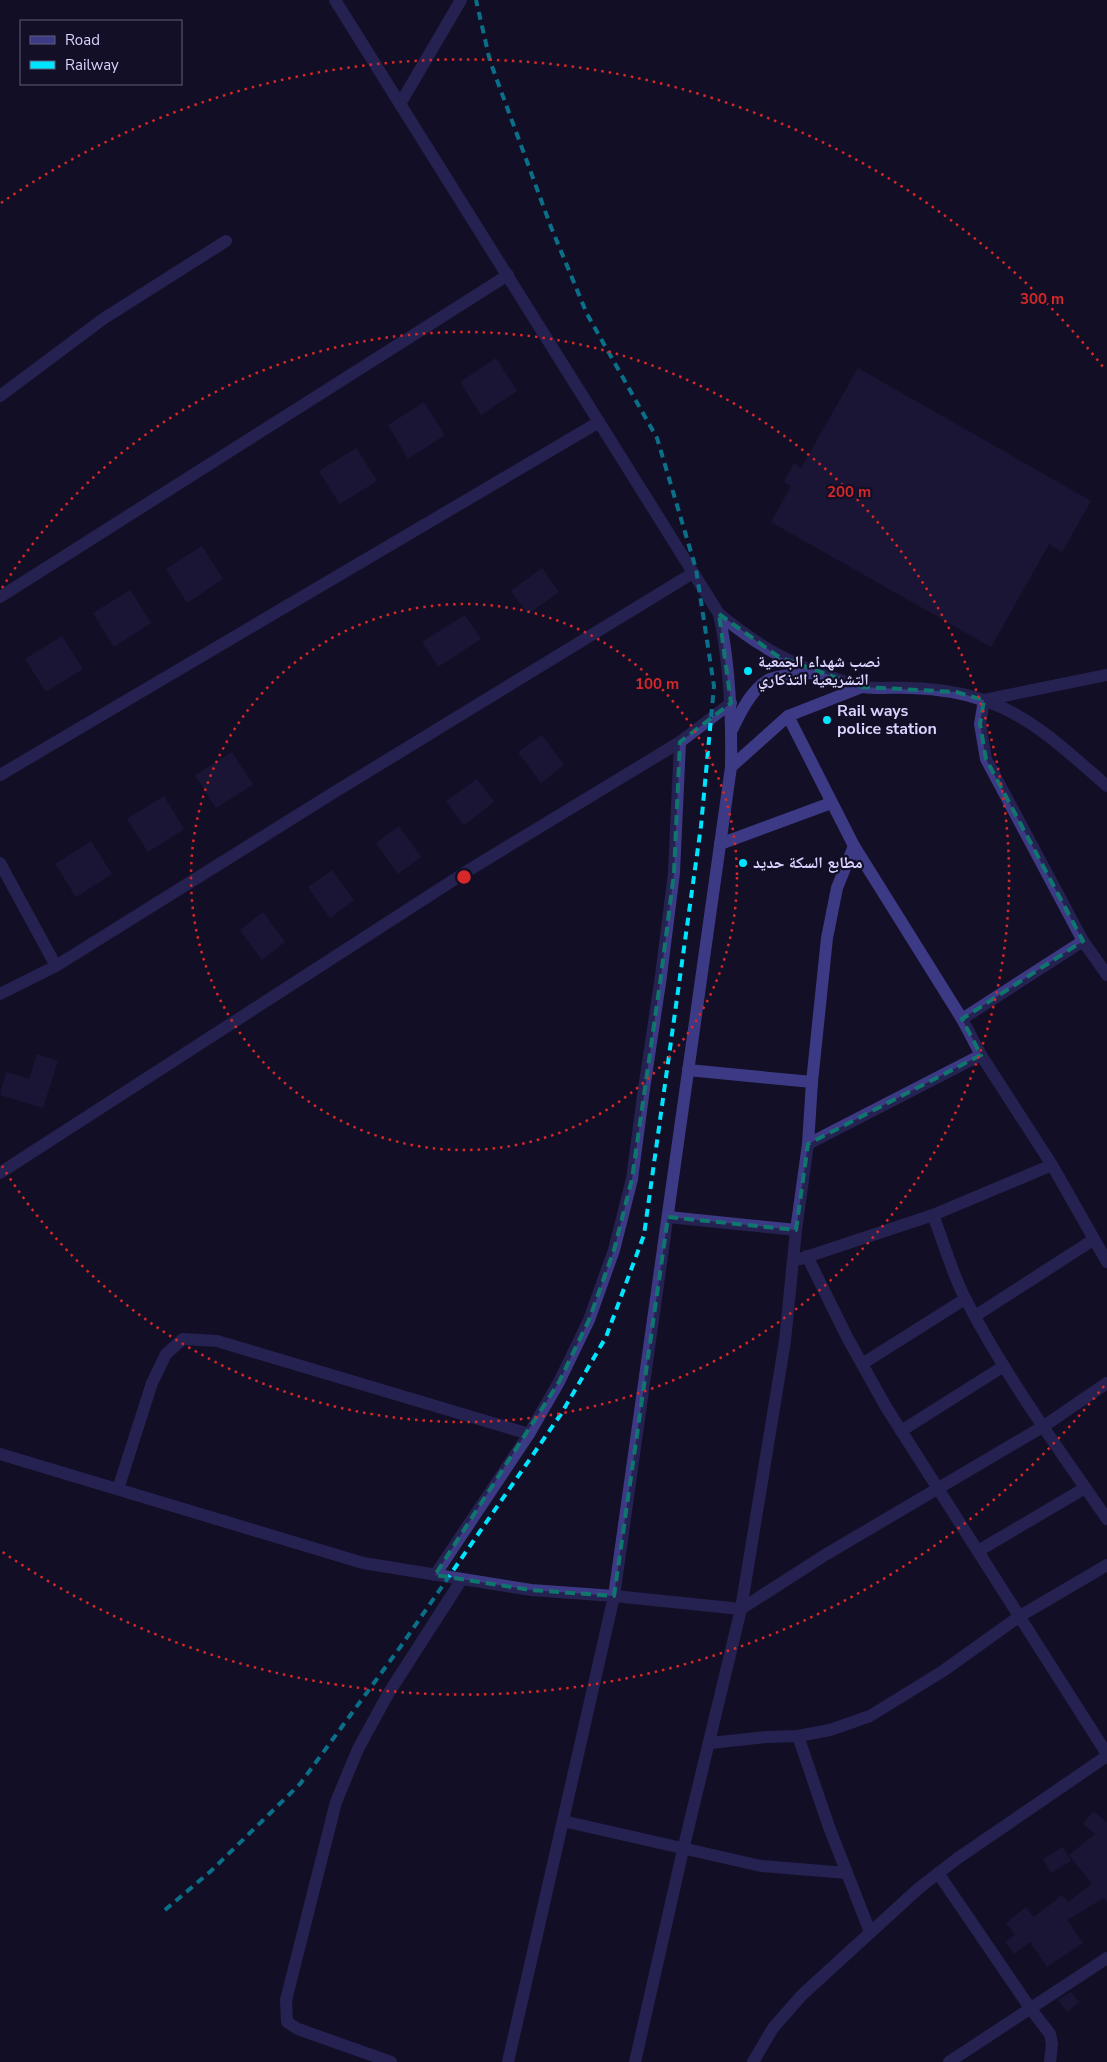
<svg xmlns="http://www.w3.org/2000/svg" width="1107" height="2062" font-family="'Nunito Sans','Noto Naskh Arabic',sans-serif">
<rect width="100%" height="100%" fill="#130f26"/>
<g fill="#241b47">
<path d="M496,358L517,391L481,415L460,382Z"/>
<path d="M858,368L1091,501L1062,552L1049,544L991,647L771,522L791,486L784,482L794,463L801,468Z"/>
<path d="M424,402L445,435L408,459L388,425Z"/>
<path d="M356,448L377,481L340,504L319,471Z"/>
<path d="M202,546L223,579L187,603L166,569Z"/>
<path d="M542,568L559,592L528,614L511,591Z"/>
<path d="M130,590L151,623L114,647L93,613Z"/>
<path d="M465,615L481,639L438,667L422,642Z"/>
<path d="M62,636L83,669L46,692L25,659Z"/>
<path d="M542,735L564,765L541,783L518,752Z"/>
<path d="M232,752L253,785L216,808L195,775Z"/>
<path d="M477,779L494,802L464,825L446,801Z"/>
<path d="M164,796L184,829L148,852L127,819Z"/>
<path d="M399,826L421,857L398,874L376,843Z"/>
<path d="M91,841L112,874L76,897L55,864Z"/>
<path d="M332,870L354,900L330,918L308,887Z"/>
<path d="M263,912L285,942L262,960L240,930Z"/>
<path d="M37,1054L58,1061L43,1108L0,1095L6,1072L29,1079Z"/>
<path d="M1093,1811L1107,1822V1902L1104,1898L1067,1920L1083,1943L1047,1967L1030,1942L1014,1954L1005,1942L1015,1935L1006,1923L1026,1907L1034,1917L1062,1895L1068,1902L1092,1884L1069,1855L1095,1834L1083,1824Z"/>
<path d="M1063,1847L1071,1861L1051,1873L1043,1859Z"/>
<path d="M1071,1992L1079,2002L1068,2012L1058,2000Z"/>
</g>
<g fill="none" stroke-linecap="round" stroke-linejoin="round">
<g stroke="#3d3a85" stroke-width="12">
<path d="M335,0L719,614C757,645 787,663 834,678C843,681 853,686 863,687C879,689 896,687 912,688C937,689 960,692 983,700C1032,716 1069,753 1107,786"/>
<path d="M400,104L461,0"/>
<path d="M0,396L103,319L226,241"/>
<path d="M0,597L508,275"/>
<path d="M1107,675L984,700L980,724L986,759L1083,941L1107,975"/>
<path d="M788,716L854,846L962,1019L981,1055L1052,1165L1107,1262"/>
<path d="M733,728C741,711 753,687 770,679C783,674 799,674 812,673"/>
<path d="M731,767L788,716L862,687"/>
<path d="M0,775L599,422"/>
<path d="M720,844L831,803"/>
<path d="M0,863L56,966"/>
<path d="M0,994L56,966L333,793L693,573"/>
<path d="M962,1019L1083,941"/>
<path d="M688,1070L812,1082"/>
<path d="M808,1144L981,1055"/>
<path d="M0,1173L469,870L680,742L731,703"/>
<path d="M933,1215C944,1243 952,1274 966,1300C1006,1377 1058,1448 1107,1519"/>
<path d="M668,1217L796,1230"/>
<path d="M807,1256L847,1337L886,1407L1107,1754"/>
<path d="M800,1259L933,1215L1052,1165"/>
<path d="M975,1316L1093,1240"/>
<path d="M862,1364L965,1299"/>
<path d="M901,1431L1004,1366"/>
<path d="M0,1454L363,1563L531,1590L614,1596L741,1609L825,1555L1044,1426L1107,1383"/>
<path d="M118,1489L152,1383L166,1354L183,1339L217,1341L529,1434"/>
<path d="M978,1551L1085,1488"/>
<path d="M435,1575L529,1434L559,1382L589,1320L614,1250L632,1179L643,1096L661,976L674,873L680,742"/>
<path d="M798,1736L829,1827L870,1932"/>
<path d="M710,1743L767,1737L798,1736L830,1730L870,1716L943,1671L1020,1616L1107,1565"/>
<path d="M563,1821L761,1866L847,1873"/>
<path d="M938,1873L1030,2008L1050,2034L1052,2044L1050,2062"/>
<path d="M391,2062L298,2029L287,2022L286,2000L336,1802L358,1749L388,1694L462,1579"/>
<path d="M508,2062L614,1596L731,767C732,715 730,665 719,614"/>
<path d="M635,2062L683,1850L741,1609L785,1341L796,1230L808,1144L812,1082L827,938L837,888L854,846"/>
<path d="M753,2062L773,2028L802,1995L919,1888L958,1858L1107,1756"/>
<path d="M949,2062L1107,1958"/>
</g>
<path stroke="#00e5ff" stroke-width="4" stroke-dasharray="8 6" stroke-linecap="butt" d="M165,1910L211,1871L300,1784L401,1646L561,1414L606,1337L644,1235L701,826L714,686L696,569L657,438L587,314L551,227L490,61L476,0"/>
</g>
<path d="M0 0H1107V2062H0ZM719,614L779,657L862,687L956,692L984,700L980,724L986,759L1083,941L962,1019L981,1055L808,1144L796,1230L668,1217L614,1596L531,1590L435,1575L559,1382L589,1320L614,1250L632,1179L661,976L674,873L680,742L731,703Z" fill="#130f26" fill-opacity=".55" fill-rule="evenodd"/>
<path fill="none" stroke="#0f766e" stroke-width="4" stroke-dasharray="10 6" stroke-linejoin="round" d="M719,614L779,657L862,687L956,692L984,700L980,724L986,759L1083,941L962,1019L981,1055L808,1144L796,1230L668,1217L614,1596L531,1590L435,1575L559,1382L589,1320L614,1250L632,1179L661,976L674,873L680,742L731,703Z"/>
<g fill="none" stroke="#d62828" stroke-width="2.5" stroke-dasharray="2.5 5">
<circle cx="464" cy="877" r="273"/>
<path d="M2 588A545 545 0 1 1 2 1166"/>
<path d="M1104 1386A818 818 0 0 1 1 1551M1 203A818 818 0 0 1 1104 368"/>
</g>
<g fill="#00e5ff" stroke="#130f26" stroke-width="2">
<circle cx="748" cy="671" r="5"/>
<circle cx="827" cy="720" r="5"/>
<circle cx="743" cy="863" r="5"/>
</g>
<g text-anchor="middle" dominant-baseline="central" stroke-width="4.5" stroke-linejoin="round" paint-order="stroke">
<g font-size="16" font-weight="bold" fill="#d9d4ff" stroke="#130f26" text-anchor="start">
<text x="758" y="662">نصب شهداء الجمعية<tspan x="758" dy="18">التشريعية التذكاري</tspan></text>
<text x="837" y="711">Rail ways<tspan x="837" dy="18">police station</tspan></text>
<text x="753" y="863">مطابع السكة حديد</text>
</g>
</g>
<circle cx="464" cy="877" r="8" fill="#d62828" stroke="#130f26" stroke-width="2.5"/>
<g font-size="15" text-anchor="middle" font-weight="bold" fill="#d62828" stroke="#130f26" stroke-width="4.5" stroke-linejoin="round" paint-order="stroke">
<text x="1042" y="304">300 m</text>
<text x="849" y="497">200 m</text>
<text x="657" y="689">100 m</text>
</g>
<rect x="20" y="20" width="162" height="65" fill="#130f26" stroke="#625e7d"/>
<rect x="30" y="36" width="25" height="8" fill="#3d3a85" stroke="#625e7d"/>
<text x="65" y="45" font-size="15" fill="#d9d4ff">Road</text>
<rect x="30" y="61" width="25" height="8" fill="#00e5ff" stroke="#625e7d"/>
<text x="65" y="70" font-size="15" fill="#d9d4ff">Railway</text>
</svg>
